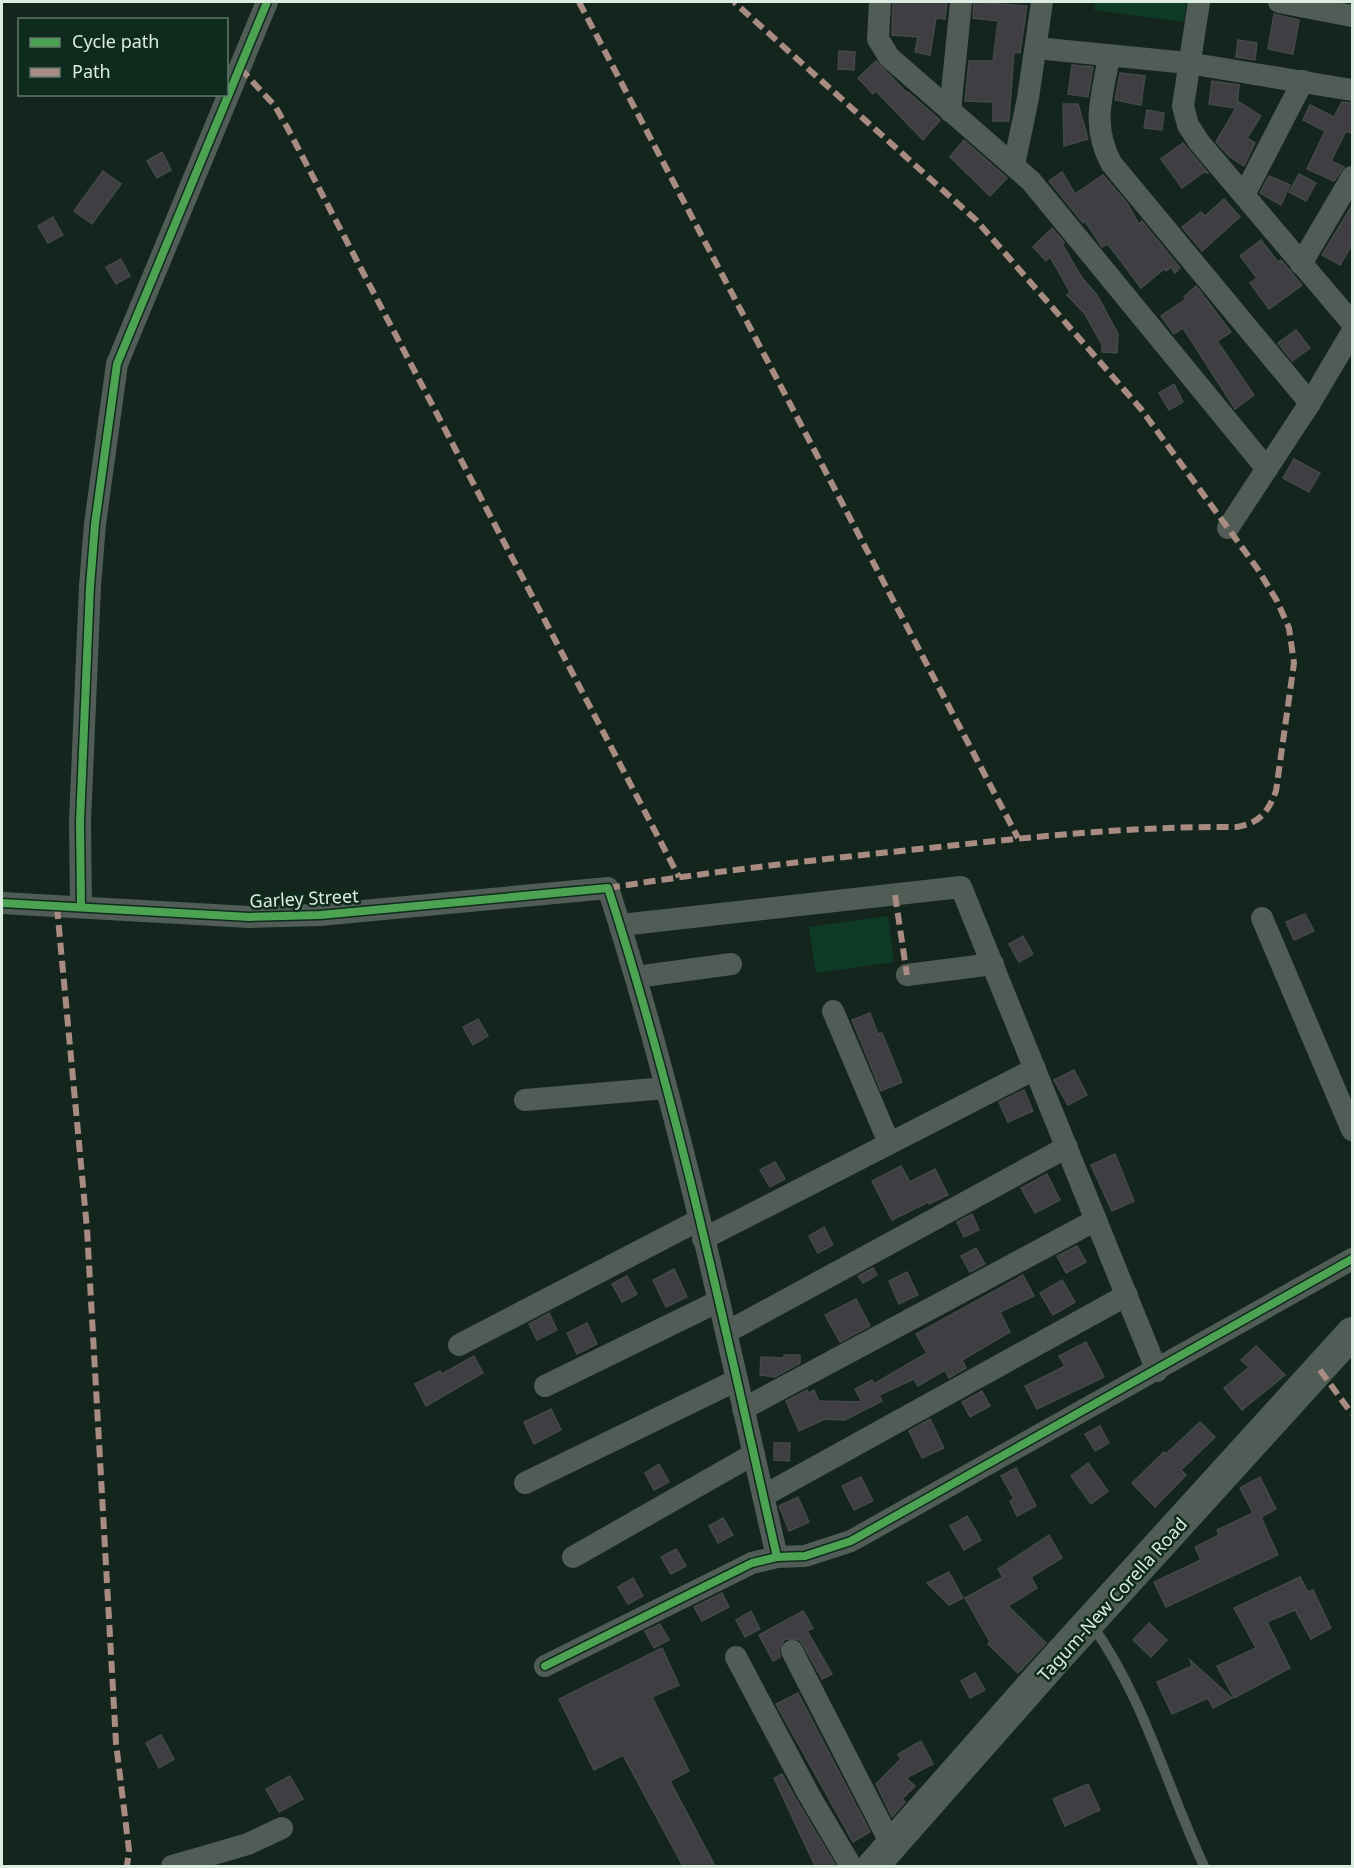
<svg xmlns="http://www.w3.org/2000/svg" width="1354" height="1868" font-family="'Noto Sans',sans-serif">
<rect width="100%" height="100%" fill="#14251d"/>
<g fill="#0e3a27">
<path d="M1095,2H1187L1184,22L1094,10Z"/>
<path d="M888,916L894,962L816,973L809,927Z"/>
</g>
<g fill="#3f3f43" stroke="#444848" stroke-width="1.5">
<path d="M893,2H947L945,19L936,18L930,55L915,52L918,37L892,35Z"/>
<path d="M974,2L1027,6L1020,53L1014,52L1009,121H993V102L965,101L969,61H993L998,21L973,18Z"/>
<path d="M1274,14L1299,20L1293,54L1268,49Z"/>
<path d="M1238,40L1257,43L1255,60L1236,57Z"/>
<path d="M839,51L855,52L854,70L838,69Z"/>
<path d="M876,61L908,94V92L940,120L923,140L876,91L873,94L858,78Z"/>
<path d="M1072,65L1093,67L1088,97L1068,94Z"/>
<path d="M1120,73L1145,76L1141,105L1115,100Z"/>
<path d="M1212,81L1239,85L1237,106L1239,102L1261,116L1247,138L1255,143L1244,166L1230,157L1216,142L1236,108L1209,104Z"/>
<path d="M1342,102L1353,103V134L1346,131L1331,161L1344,167L1334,181L1307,169L1325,131L1303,120L1310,105L1334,117Z"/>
<path d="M1063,104H1078L1088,139L1064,146Z"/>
<path d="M1147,110L1164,113L1162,130L1144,128Z"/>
<path d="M964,140L1007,178L990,196L950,157Z"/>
<path d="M1183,143L1208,173L1204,172L1182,188L1161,159Z"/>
<path d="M162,152L171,170L157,178L147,161Z"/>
<path d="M103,171L121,184L92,224L74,211Z"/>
<path d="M1062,172L1075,194L1103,175L1127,203L1139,224L1142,221L1180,268L1175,273L1171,267L1166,271L1164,269L1141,288L1108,244L1102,247L1085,221L1083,223L1049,181Z"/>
<path d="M1299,174L1316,183L1306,201L1289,192Z"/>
<path d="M1269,176L1290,185L1281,205L1260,193Z"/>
<path d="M1224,199L1240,217L1202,251L1182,227L1201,212L1205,216Z"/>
<path d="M1353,204V243L1340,265L1322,255Z"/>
<path d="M53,217L63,235L48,243L38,226Z"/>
<path d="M1052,228L1064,242L1062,244L1082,278L1097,295L1118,334L1117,353L1102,352V345L1085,314L1067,295L1070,292L1050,257L1046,261L1033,247Z"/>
<path d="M1261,240L1278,262L1281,260L1302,285L1269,309L1250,283L1257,278L1240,256Z"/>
<path d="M121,259L130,276L116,284L106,267Z"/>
<path d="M1196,286L1231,332L1217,341L1254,395L1235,409L1183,328L1174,334L1161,316L1186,299L1184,297Z"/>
<path d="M1296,330L1310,348L1292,361L1278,343Z"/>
<path d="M1174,384L1183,402L1169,410L1159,393Z"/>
<path d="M1294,459L1320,473L1309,492L1283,478Z"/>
<path d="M1305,914L1314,931L1294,940L1286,922Z"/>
<path d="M1023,936L1033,954L1019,962L1009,944Z"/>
<path d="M870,1013L878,1034L882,1033L902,1082L881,1091L852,1020Z"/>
<path d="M478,1019L488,1036L473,1045L463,1027Z"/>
<path d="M1074,1070L1087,1095L1068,1105L1054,1080Z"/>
<path d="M1024,1090L1033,1111L1008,1122L999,1102Z"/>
<path d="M1115,1154L1134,1201L1112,1211L1091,1165Z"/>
<path d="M775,1162L785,1179L770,1187L760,1170Z"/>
<path d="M901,1166L910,1182L935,1169L948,1195L929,1204L928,1202L892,1220L872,1181Z"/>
<path d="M1047,1174L1060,1200L1035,1213L1021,1188Z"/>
<path d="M972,1214L979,1230L964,1237L957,1222Z"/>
<path d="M824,1227L833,1245L818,1253L809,1236Z"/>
<path d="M1077,1246L1086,1262L1066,1273L1057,1256Z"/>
<path d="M976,1248L985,1264L970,1272L961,1256Z"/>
<path d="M873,1268L877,1275L863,1283L858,1276Z"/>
<path d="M674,1269L687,1297L666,1307L653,1280Z"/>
<path d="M907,1272L918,1295L899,1304L889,1281Z"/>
<path d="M1023,1275L1034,1296L1000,1312L1010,1332L962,1360L966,1368L949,1378L945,1370L918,1386L914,1379L879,1395L882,1401L845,1420L825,1419L799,1431L786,1401L807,1390L808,1393L814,1390L819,1401L862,1402L855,1389L872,1380L874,1384L927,1353L916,1334Z"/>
<path d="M627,1276L637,1294L622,1302L612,1284Z"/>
<path d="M1062,1280L1075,1302L1053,1315L1040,1293Z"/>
<path d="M856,1299L870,1326L840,1342L825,1315Z"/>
<path d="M549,1313L557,1330L537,1340L529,1324Z"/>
<path d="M587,1323L597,1344L577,1354L567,1333Z"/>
<path d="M1086,1342L1104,1377L1037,1409L1025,1386L1065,1366L1059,1356Z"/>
<path d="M1256,1346L1285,1375L1242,1410L1224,1388L1249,1367L1241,1360Z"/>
<path d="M784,1355H800V1363L775,1377L760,1375L761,1357L784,1358Z"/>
<path d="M474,1356L483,1373L426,1406L415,1384L440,1371L442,1374Z"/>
<path d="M982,1391L990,1406L970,1417L962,1402Z"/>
<path d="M551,1409L561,1430L534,1444L524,1422Z"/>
<path d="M930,1419L944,1448L922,1458L909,1431Z"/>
<path d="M1200,1422L1215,1437L1181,1470L1186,1475L1155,1507L1132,1483L1164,1452L1166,1454Z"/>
<path d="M1100,1426L1109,1443L1095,1451L1085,1434Z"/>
<path d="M774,1443H790L789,1461L774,1460Z"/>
<path d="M1088,1463L1108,1491L1091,1504L1071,1476Z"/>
<path d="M659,1464L669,1482L654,1490L645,1473Z"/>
<path d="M1016,1468L1036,1506L1017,1516L1010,1501L1014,1499L1001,1476Z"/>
<path d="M861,1477L873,1501L854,1510L842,1486Z"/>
<path d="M1260,1477L1276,1509L1261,1517L1278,1555L1166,1607L1154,1582L1201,1560L1195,1547L1219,1535L1217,1530L1253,1513L1240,1488Z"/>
<path d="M798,1497L809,1522L789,1531L779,1506Z"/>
<path d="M967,1516L981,1540L964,1550L950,1526Z"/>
<path d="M723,1518L733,1535L718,1543L709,1526Z"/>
<path d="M1049,1535L1062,1558L1031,1577L1037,1588L1008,1606L1046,1643L1018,1673L988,1644L990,1642L965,1598L1003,1577L998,1569Z"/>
<path d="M676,1549L686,1566L671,1574L661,1557Z"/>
<path d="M949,1572L963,1598L949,1605L927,1583Z"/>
<path d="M1300,1577L1308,1592L1313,1590L1331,1628L1311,1639L1295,1610L1267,1622L1290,1668L1234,1698L1217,1666L1256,1648L1234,1608Z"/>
<path d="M633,1578L643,1596L628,1604L618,1587Z"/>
<path d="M722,1593L729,1607L702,1621L694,1607Z"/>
<path d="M751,1611L760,1629L745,1637L736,1620Z"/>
<path d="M803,1611L813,1628L807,1631L832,1674L822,1679L800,1640L785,1639L779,1650L780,1657L773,1661L759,1635Z"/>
<path d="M1149,1623L1167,1640L1151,1657L1133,1640Z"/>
<path d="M660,1624L669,1640L654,1648L645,1631Z"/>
<path d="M662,1648L679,1685L652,1697L689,1771L670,1781L715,1866H683L623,1755L594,1770L559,1699Z"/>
<path d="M1190,1660L1232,1698L1213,1708L1208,1698L1172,1714L1157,1682L1192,1666Z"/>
<path d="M975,1673L985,1690L970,1698L961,1681Z"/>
<path d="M798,1693L870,1832L853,1842L776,1704Z"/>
<path d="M161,1735L174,1759L159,1768L146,1743Z"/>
<path d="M921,1741L933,1764L906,1778L915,1786L902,1799L905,1802L892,1817L876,1784L901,1759L898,1754Z"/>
<path d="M782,1774L797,1801L836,1866H815L774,1778Z"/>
<path d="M290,1776L303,1799L279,1812L266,1789Z"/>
<path d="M1088,1784L1100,1810L1065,1826L1053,1799Z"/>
</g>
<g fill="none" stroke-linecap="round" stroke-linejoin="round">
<path stroke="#505c55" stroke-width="10" d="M1092,1625C1145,1700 1166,1785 1204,1866"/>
<g stroke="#505c55" stroke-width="22">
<path d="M880,2L878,39L889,57L1031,181L1267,469"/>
<path d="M1199,2L1183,106L1188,125L1199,142L1352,323"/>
<path d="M1279,2L1352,16"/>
<path d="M1036,48L1188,63L1352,90"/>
<path d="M1109,57C1102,97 1091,125 1111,163L1310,403"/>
<path d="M950,111L961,2"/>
<path d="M1014,165L1028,98L1042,2"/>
<path d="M1244,195L1303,81"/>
<path d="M1301,264L1352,177"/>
<path d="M1228,528L1310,403L1352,332"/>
<path d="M2,903L249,917L320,915L608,888C679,1107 726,1333 777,1557"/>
<path d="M81,907L80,822L90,586L95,524L117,364L267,2"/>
<path d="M1262,918L1352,1130"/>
<path d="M621,925L961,887L1157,1371"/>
<path d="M907,975L993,964"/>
<path d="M636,977L731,964"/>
<path d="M833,1011L889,1143"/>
<path d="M525,1100L666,1088"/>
<path d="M703,1239L1035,1069"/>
<path d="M727,1332L1067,1147"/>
<path d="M459,1345L699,1220"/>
<path d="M545,1386L719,1301"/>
<path d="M743,1409L1096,1220"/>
<path d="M525,1483L737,1380"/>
<path d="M763,1496L1127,1295"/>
<path d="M573,1557L754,1454"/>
<path d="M792,1651L892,1846"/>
<path d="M736,1657L809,1795L851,1866"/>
<path d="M545,1666L752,1563L777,1557L805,1556L851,1541L1352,1259"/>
<path d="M172,1866L248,1844L282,1828"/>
</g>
<path stroke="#505d56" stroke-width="32" d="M873,1866L1054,1661L1352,1333"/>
<g stroke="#a88b81" stroke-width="6" stroke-dasharray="12 6" stroke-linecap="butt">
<path d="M579,2L1018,838"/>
<path d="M240,68L275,106L287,127L679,877"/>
<path d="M608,888C715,871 822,859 929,848C1031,837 1134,826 1237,827C1260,823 1268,812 1276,791L1294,663L1289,628L1277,601L1257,568L1141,409L976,220L734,2"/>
<path d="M895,895L907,975"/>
<path d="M57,907L87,1229L116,1743L129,1850L127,1866"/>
<path d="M1320,1370L1352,1414"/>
</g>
<g stroke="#0e2b1d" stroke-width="11">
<g id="cycleway">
<path d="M2,903L249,917L320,915L608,888C679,1107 726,1333 777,1557"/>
<path d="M81,907L80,822L90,586L95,524L117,364L267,2"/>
<path d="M545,1666L752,1563L777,1557L805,1556L851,1541L1352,1259"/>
</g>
</g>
<use href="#cycleway" stroke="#4ca352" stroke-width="8"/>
</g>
<g text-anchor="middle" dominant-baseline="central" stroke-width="5" stroke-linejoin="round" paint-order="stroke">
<g font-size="18" fill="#dbece2" stroke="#0e2b1d">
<text transform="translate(304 898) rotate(-3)">Garley Street</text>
<text transform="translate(1112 1599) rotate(-48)">Tagum-New Corella Road</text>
</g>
</g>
<rect width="1354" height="1868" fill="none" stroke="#dbece2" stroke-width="6"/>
<rect x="18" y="18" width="210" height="78" fill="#0e2b1d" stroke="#60786c" stroke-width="1.5"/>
<rect x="30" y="38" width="30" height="9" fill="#4ca352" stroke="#60786c" stroke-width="1.5"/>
<text x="72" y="48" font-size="18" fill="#dbece2">Cycle path</text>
<rect x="30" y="68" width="30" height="9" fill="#a88b81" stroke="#60786c" stroke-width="1.5"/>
<text x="72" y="78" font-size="18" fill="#dbece2">Path</text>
</svg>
